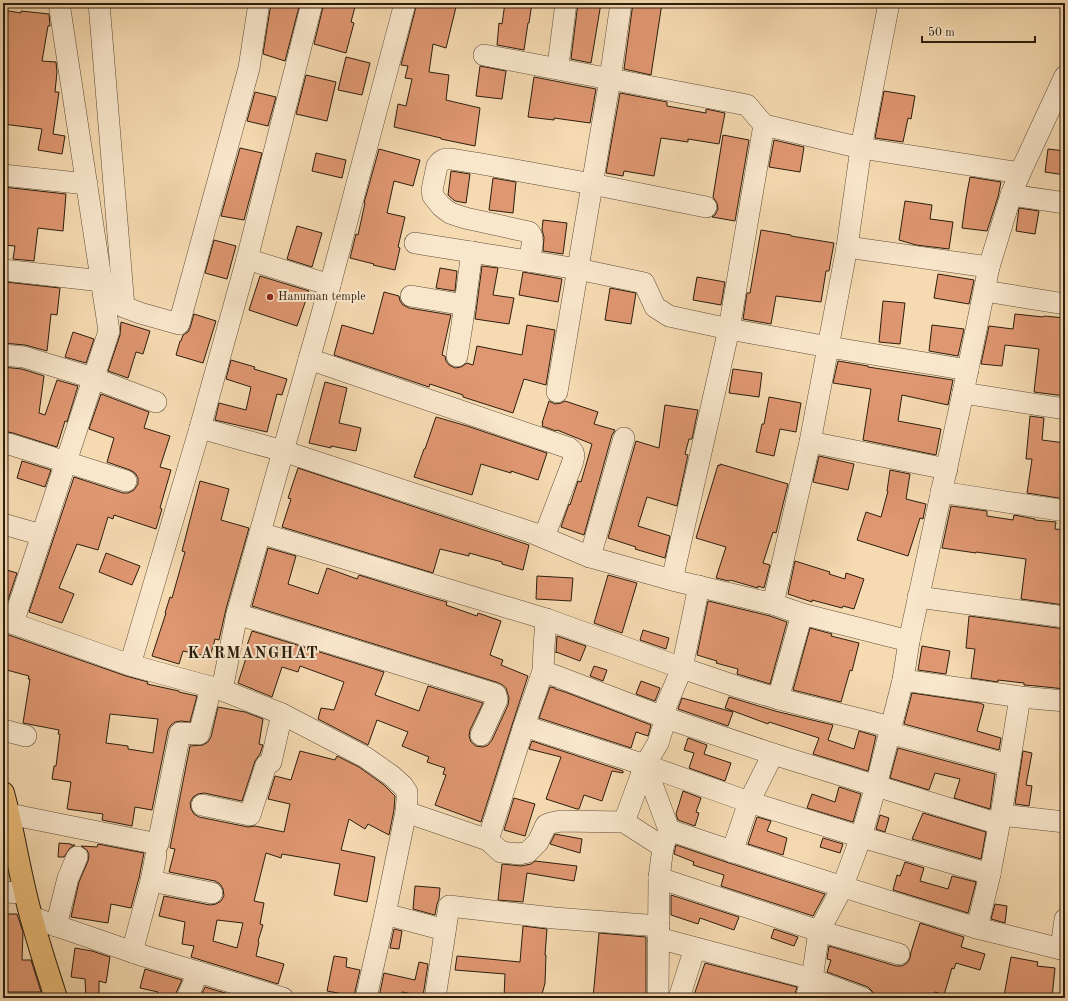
<svg xmlns="http://www.w3.org/2000/svg" width="1068" height="1001" font-family="'Old Standard TT',serif">
<rect width="100%" height="100%" fill="#f6dab1"/>
<filter id="stains"><feTurbulence type="fractalNoise" baseFrequency=".005" numOctaves="4"/><feColorMatrix values="0 0 0 0 .2 0 0 0 0 .09 0 0 0 0 .02 0 0 0 .5 -.17"/></filter>
<radialGradient id="worn" r=".72"><stop offset=".6" stop-color="#630" stop-opacity="0"/><stop offset="1" stop-color="#630" stop-opacity=".3"/></radialGradient>
<g fill="#df9771" stroke="#2c1e0e" fill-rule="evenodd">
<path d="M271,3H287L299,7L285,61L263,54Z"/>
<path d="M324,3H356L351,22L354,23L346,53L314,44Z"/>
<path d="M417,3H457L446,48L433,44L429,72L449,75L446,100L480,108L475,146L441,139V138L394,127L398,104L406,106L412,79L405,78L408,66L401,65Z"/>
<path d="M505,3H532L529,23H528L524,50L497,45L499,23L502,24Z"/>
<path d="M578,3H601L591,63L571,59Z"/>
<path d="M633,3H662L651,75L624,69Z"/>
<path d="M3,10L21,13V11L49,14L50,26H48L42,61L56,62L57,72L55,92H59L53,134L65,136L62,154L38,150L42,129L3,124Z"/>
<path d="M346,57L370,63L362,95L338,90Z"/>
<path d="M480,66L506,71L502,99L476,96Z"/>
<path d="M306,75L336,82L327,121L296,114Z"/>
<path d="M534,77L596,89L590,123L554,118V120L528,117Z"/>
<path d="M884,91L915,96L911,119L908,118L903,142L875,138Z"/>
<path d="M255,92L276,97L268,126L247,121Z"/>
<path d="M620,93L667,102V106L706,113V109L725,113L719,144L688,139V142L661,138L654,176L624,171L623,176L606,173Z"/>
<path d="M723,135L749,140L735,221L712,217L715,215L718,209L717,203L713,197Z"/>
<path d="M774,140L804,147L800,172L769,167Z"/>
<path d="M240,148L262,153L244,220L221,216Z"/>
<path d="M379,149L420,160L413,186L394,181L387,213L405,217L398,247L400,248L395,270L373,265L374,264L350,258L356,234L358,235L365,203H364Z"/>
<path d="M1048,149L1065,151V175L1045,172Z"/>
<path d="M316,153L346,160L342,178L312,171Z"/>
<path d="M451,171L470,174L466,203L455,201L448,195Z"/>
<path d="M970,177L1001,182L998,197L987,231L962,228L966,198Z"/>
<path d="M493,178L516,182L513,213L489,210Z"/>
<path d="M3,187L66,194L63,231L38,228L34,261L13,259L15,246L3,245Z"/>
<path d="M905,201L932,205L930,219L953,222L949,249L916,245L899,240Z"/>
<path d="M1019,208L1039,211L1035,234L1016,231Z"/>
<path d="M543,220L567,223L563,254L543,251L544,237L542,230Z"/>
<path d="M297,226L322,233L312,267L287,259Z"/>
<path d="M761,230L791,235V236L834,243L829,271H826L821,302L776,296L771,324L743,319L747,293H750Z"/>
<path d="M214,240L236,246L227,279L205,273Z"/>
<path d="M482,266L498,268L493,295L514,298L509,324L475,319Z"/>
<path d="M440,268L457,271L455,291L436,288Z"/>
<path d="M523,272L562,279L558,302L519,295Z"/>
<path d="M938,274L974,280L969,304L934,298Z"/>
<path d="M260,276L309,291L297,326L249,310Z"/>
<path d="M697,277L725,282L721,305L693,300Z"/>
<path d="M5,282L60,288L57,315L51,314L47,351L25,345L3,343V296Z"/>
<path d="M610,288L636,293L631,324L605,320Z"/>
<path d="M384,292L399,296L400,301L403,305L409,308L451,315L442,355L445,356L446,361L449,365L455,368L461,367L467,363L473,365L477,346L522,355L527,325L555,330L546,385L524,379L513,413L463,397V395L430,384L429,387L334,355L342,325L373,334Z"/>
<path d="M883,301L905,303L900,344L879,342Z"/>
<path d="M194,314L216,321L203,363L176,355L180,341H181L183,335L188,332L190,328Z"/>
<path d="M1015,314L1043,317L1044,316L1065,318V396L1034,392L1039,349L1005,345L1002,366L981,364L989,326L1013,329Z"/>
<path d="M121,322L150,331L143,354L136,352L128,378L108,371L120,335Z"/>
<path d="M932,325L964,329L958,356L929,351Z"/>
<path d="M73,332L94,339L86,363L65,357Z"/>
<path d="M231,360L255,367L254,369L287,379L282,395L277,394L267,432L215,420L219,403L246,410L251,387L226,379Z"/>
<path d="M838,361L868,366V367L953,380L948,405L902,395L898,421L941,429L936,455L863,440L871,389L833,383Z"/>
<path d="M3,367L22,369L44,376L39,413L45,415L57,380L78,386L67,422L65,421L57,447L13,433L3,431Z"/>
<path d="M733,369L762,373L759,397L729,393Z"/>
<path d="M325,382L347,388L339,423L361,428L356,451L331,446V448L309,443Z"/>
<path d="M101,394L149,412L144,428L170,436L160,467L171,470L160,508L162,509L156,529L114,515L113,519L108,517L98,550L77,544L59,588L74,594L62,623L29,612L74,477L123,493H128L134,490L138,484V478L135,473L130,470L107,462L114,438L89,429Z"/>
<path d="M769,397L801,403L796,432L780,429L774,456L756,452L762,424H764Z"/>
<path d="M549,401L555,404L561,403L565,401L598,412L594,424L615,430L612,435L584,535L561,527L569,504L570,505L578,481L581,482L592,444L557,430L556,431L542,426L543,423H542Z"/>
<path d="M665,405L698,410L692,439H689L685,454L688,455L677,506L647,497L638,526L670,536L665,558L635,549L636,547L608,538L636,441L659,448Z"/>
<path d="M1030,416L1044,418L1042,440L1065,443V499L1027,493L1032,459H1026Z"/>
<path d="M436,417L467,426L547,453L538,480L511,471V473L481,464L472,495L414,477L424,449H425Z"/>
<path d="M819,456L854,464L848,490L813,482Z"/>
<path d="M22,461L51,470L45,487L17,478Z"/>
<path d="M720,464L788,484L776,533L773,532L763,563L770,565L764,588L758,586V588L730,580L729,581L716,578L726,547L696,538L718,465L720,466Z"/>
<path d="M298,468L529,545L523,570L502,564V562L469,553V556L440,549L433,573L282,527L291,499L288,498Z"/>
<path d="M890,470L910,474L906,499L926,504L923,519L920,518L908,556L857,540L866,512L881,517L888,491H887Z"/>
<path d="M200,481L229,489L221,520L249,528L226,609L219,640L215,639L210,657L183,651L179,664L152,656L166,613H165L170,597L172,598L185,552L182,551Z"/>
<path d="M951,506L987,511V516L1013,520L1014,515L1035,519V520L1056,522L1055,529L1065,530V591L1064,605L1021,599L1026,559L976,552V553L942,548Z"/>
<path d="M268,548L296,556L288,584L318,594L327,568L357,579L359,575L426,596L447,602L446,605L477,616L478,613L501,621L490,655L503,660L501,665L528,676L513,722L481,822L435,805L446,775L443,774L445,768L427,762L429,757L402,746L408,732L377,720L368,745L318,719L321,708L334,710L344,682L300,666L298,672L282,667L272,697L238,683L248,652L245,651L252,631L384,672L375,695L419,711L428,686L483,703L470,730L469,736L471,742L476,746L483,747L488,745L492,740L508,705L509,698L506,688L501,684L496,682L252,606Z"/>
<path d="M106,553L140,566L132,585L99,572Z"/>
<path d="M795,561L830,572L829,574L845,579L846,573L864,579L854,609L843,606L842,608L812,600V602L788,594Z"/>
<path d="M3,569L17,573L7,603L3,602Z"/>
<path d="M608,575L637,583L622,633L594,623Z"/>
<path d="M537,576L573,578L571,601L536,599Z"/>
<path d="M708,601L770,616L787,622L770,684L737,674L738,669L716,663L717,661L697,655Z"/>
<path d="M969,616L1064,629L1060,664H1065V689L1036,686L1024,685V683L998,680V682L971,678L975,649L966,648Z"/>
<path d="M810,628L832,634L831,636L859,643L852,671L850,670L841,702L793,690Z"/>
<path d="M643,630L669,638L666,649L640,640Z"/>
<path d="M3,633L126,676L148,682L147,684L179,691V692L197,696L190,722L181,721L175,722L171,725L168,730L152,810L135,807L132,826L102,820L103,814L67,809L71,782L52,779L54,766H56L60,734H58L59,730L23,723L30,679H28L29,676L3,669ZM110,714L158,719L153,753L128,749V746L106,743Z"/>
<path d="M557,636L586,646L580,661L556,652V653Z"/>
<path d="M922,646L950,651L946,674L918,670Z"/>
<path d="M594,666L607,670L603,681L590,676Z"/>
<path d="M641,681L660,688L655,701L636,694Z"/>
<path d="M550,687L555,688V689L565,692L651,725L648,736L636,732L631,748L539,718Z"/>
<path d="M912,693L980,703L984,705L977,731L1001,738L999,750L904,724Z"/>
<path d="M729,697L775,711L833,725L828,740L854,749L859,731L876,736L868,771L813,754L819,738L769,722L768,724L725,708Z"/>
<path d="M682,698L733,712L728,726L678,709Z"/>
<path d="M218,707L245,712L263,719L259,744L263,745L260,754L255,761L242,801L204,793L198,794L193,797L190,803L191,809L194,814L199,817L248,827L255,826L284,832L290,804L268,799L275,776L291,780L300,751L335,760L337,756L359,767L384,785L395,796L394,810L389,835L368,824L365,829L349,819L341,850L375,857L367,902L334,895L340,864L282,854L281,858L266,853L254,901L264,903L260,924L263,925L258,941L259,942L256,956L284,964L278,984L191,957L194,946L182,944L185,922L159,916L164,896L210,905L216,904L221,901L224,896L223,889L220,884L215,881L169,872L175,849L170,848L190,746L203,745L208,742L211,737ZM217,920L243,923L237,948L213,941Z"/>
<path d="M688,738L707,745L704,754L731,763L725,781L689,768L694,753L684,750Z"/>
<path d="M532,741L623,771V773L612,771L602,801L584,795L579,809H577L546,799L561,757L529,749Z"/>
<path d="M898,748L995,774L990,809L954,798L960,779L935,773L929,790L890,778Z"/>
<path d="M1023,751L1032,753L1026,785L1032,786L1029,806L1015,804Z"/>
<path d="M839,787L861,794L853,822L807,808L812,794L835,802Z"/>
<path d="M683,791L701,798L696,812L699,813L695,826L678,820L676,814Z"/>
<path d="M514,798L535,804L525,836L504,830Z"/>
<path d="M923,813L986,832L981,859L912,839Z"/>
<path d="M880,815L889,818L885,832L876,829Z"/>
<path d="M757,817L771,821L767,831L787,838L783,855L748,844Z"/>
<path d="M555,834L582,839L580,853L550,844Z"/>
<path d="M823,838L843,844L840,853L820,847Z"/>
<path d="M59,843L71,844V845H75L70,848L64,857H58Z"/>
<path d="M98,844L144,853L139,878L131,908L111,904L108,923L71,917L79,882L88,861L89,855L87,850L81,846L97,847Z"/>
<path d="M676,845L729,863L825,894L813,916L721,886L724,875L693,865L694,862L674,854Z"/>
<path d="M535,861L577,866L574,881L527,873L523,902L498,900L502,864L521,866L531,864Z"/>
<path d="M905,862L924,868L920,881L948,889L952,876L976,882L968,913L893,890L897,875L900,876Z"/>
<path d="M415,886L440,888L439,899L437,904L435,915L413,909Z"/>
<path d="M671,895L739,917L734,930L700,918L698,924L671,915Z"/>
<path d="M995,904L1007,906L1005,923L991,919Z"/>
<path d="M3,914H17L23,932L22,960H31L41,992H3Z"/>
<path d="M920,923L964,937L961,947L985,954L980,970L956,963L954,969L952,968L944,995L935,992L933,998H875L872,991L868,987L827,972L831,960L827,959L829,946L896,966H902L908,962L910,958L911,952Z"/>
<path d="M523,926L547,929L545,955H546L545,983L541,998H536L522,994L521,998H504L505,974L455,970L457,956L520,962Z"/>
<path d="M394,929L402,931L399,949L390,948Z"/>
<path d="M774,929L798,937L794,946L771,938Z"/>
<path d="M599,933L646,937V998H593Z"/>
<path d="M75,948L92,951L110,957L106,983L99,981V998H86L85,979L71,977Z"/>
<path d="M334,956L347,958L346,967L360,970L354,996L327,991Z"/>
<path d="M1011,957L1038,962L1037,966L1055,968L1052,998H1014L1004,996Z"/>
<path d="M419,962L428,964L423,996L402,992L400,998H383L379,997L384,973L415,980Z"/>
<path d="M705,963L797,987L794,998H693Z"/>
<path d="M145,969L182,980L176,993L175,998H157L158,992L140,988Z"/>
<path d="M205,987L242,998H200Z"/>
</g>
<g fill="none" stroke-linecap="round" stroke-linejoin="round">
<g stroke="#5e4d37" stroke-width="22">
<g id="minor">
<path d="M99,3L124,307L140,313L179,324L249,68L259,3"/>
<path d="M889,3L861,148L1020,173"/>
<path d="M484,55L747,105L764,125"/>
<path d="M559,58L566,3"/>
<path d="M3,175L87,184"/>
<path d="M1011,195L1065,203"/>
<path d="M415,243L578,269L644,283L655,307L669,316L729,329L829,347L968,370"/>
<path d="M847,247L989,267"/>
<path d="M247,259L330,285"/>
<path d="M529,261C530,252 536,239 529,232L465,218L450,213L441,206L433,196L432,190L437,166L440,162L445,159H451L482,164L592,184L706,207"/>
<path d="M3,270L102,281"/>
<path d="M985,291L1065,304"/>
<path d="M411,296L465,305"/>
<path d="M3,355L24,357L93,378L156,402"/>
<path d="M457,356L462,325L472,252"/>
<path d="M309,359L569,448C576,453 574,457 572,464L544,537"/>
<path d="M557,392L610,79L621,3"/>
<path d="M963,393L1065,409"/>
<path d="M200,428L283,451L533,533L590,557L672,580L729,329L764,125L861,148L847,247L810,442L773,604L672,580"/>
<path d="M810,442L947,469"/>
<path d="M3,443L9,444L126,481"/>
<path d="M941,492L1065,511"/>
<path d="M3,524L42,535"/>
<path d="M260,533L546,619L682,668L699,586"/>
<path d="M590,557L624,438"/>
<path d="M918,597L1065,617"/>
<path d="M773,604L802,614L909,641L963,393L989,267L1011,195L1020,173L1065,76"/>
<path d="M237,614L492,693L496,695L497,700L481,735"/>
<path d="M3,620L130,665L222,690L282,714L365,757L392,776L403,786L407,792V800L406,812L488,840L501,852L519,854L528,852L538,842L546,825L551,823L561,821L624,822L663,847L659,878L658,998"/>
<path d="M13,623L109,331L59,3"/>
<path d="M130,665L200,428L247,259L312,3"/>
<path d="M543,671L666,718L773,754L999,824"/>
<path d="M903,680L1020,697L1065,701"/>
<path d="M222,690L237,614L330,285L405,3"/>
<path d="M778,699L802,614"/>
<path d="M524,726L645,765L749,802L861,837L990,874L1001,815L1020,697"/>
<path d="M3,730L26,736"/>
<path d="M890,733L1009,765"/>
<path d="M645,765L669,830"/>
<path d="M202,805L250,815L266,765L271,762L282,714"/>
<path d="M9,814L158,844L180,733L199,734L211,688"/>
<path d="M1001,815L1065,822"/>
<path d="M624,822L645,765L658,743L666,718V706L682,668L738,687L783,700L891,727"/>
<path d="M488,840L524,726L543,671L544,647L546,619"/>
<path d="M663,847L669,830C771,865 874,897 977,928L990,874"/>
<path d="M732,852L749,802L773,754"/>
<path d="M659,878L819,931L899,954"/>
<path d="M151,881L212,893"/>
<path d="M3,892L25,893"/>
<path d="M385,914L445,930"/>
<path d="M31,917L144,956L198,972L283,998"/>
<path d="M56,926L68,878L77,857"/>
<path d="M977,928L1065,950"/>
<path d="M658,938L812,979L863,998"/>
<path d="M1061,949L1065,919"/>
<path d="M132,952L151,881L156,855"/>
<path d="M187,998L198,972"/>
<path d="M366,998L385,914L406,812"/>
<path d="M435,998L449,906L554,918L659,926"/>
<path d="M679,998L695,948"/>
<path d="M806,998L812,979L819,931L842,888L861,837L876,786L903,680L909,641"/>
</g>
</g>
<g stroke="#2c1e0e" stroke-width="24">
<path id="major" d="M3,793C12,826 17,859 25,892C33,928 45,963 56,998"/>
</g>
<use href="#minor" stroke="#f9e7cc" stroke-width="21"/>
<use href="#major" stroke="#ebbd78" stroke-width="22"/>
</g>
<circle fill="#8f2418" stroke="#f9e7cc" stroke-width="1.5" cx="270" cy="297" r="4"/>
<g text-anchor="middle" dominant-baseline="central" stroke-width="4" stroke-linejoin="round" paint-order="stroke">
<g font-size="12" fill="#2c1e0e" stroke="#f9e7cc" text-anchor="start">
<text x="278" y="297">Hanuman temple</text>
</g>
<g font-size="16" font-weight="bold" letter-spacing="1" fill="#2c1e0e" stroke="#f9e7cc">
<text x="253" y="654">KARMANGHAT</text>
</g>
</g>
<rect width="1068" height="1001" fill="none" stroke="#f6dab1" stroke-width="16"/>
<rect x="4" y="4" width="1060" height="993" fill="none" stroke="#2c1e0e" stroke-width="2"/>
<rect x="8" y="8" width="1052" height="985" fill="none" stroke="#2c1e0e"/>
<path d="M922 36v6h113v-6" fill="none" stroke="#2c1e0e" stroke-width="2"/>
<text x="928" y="36" font-size="12" fill="#2c1e0e" stroke="#f9e7cc" stroke-width="3" paint-order="stroke">50 m</text>
<rect width="100%" height="100%" filter="url(#stains)"/>
<rect width="100%" height="100%" fill="url(#worn)"/>
</svg>
